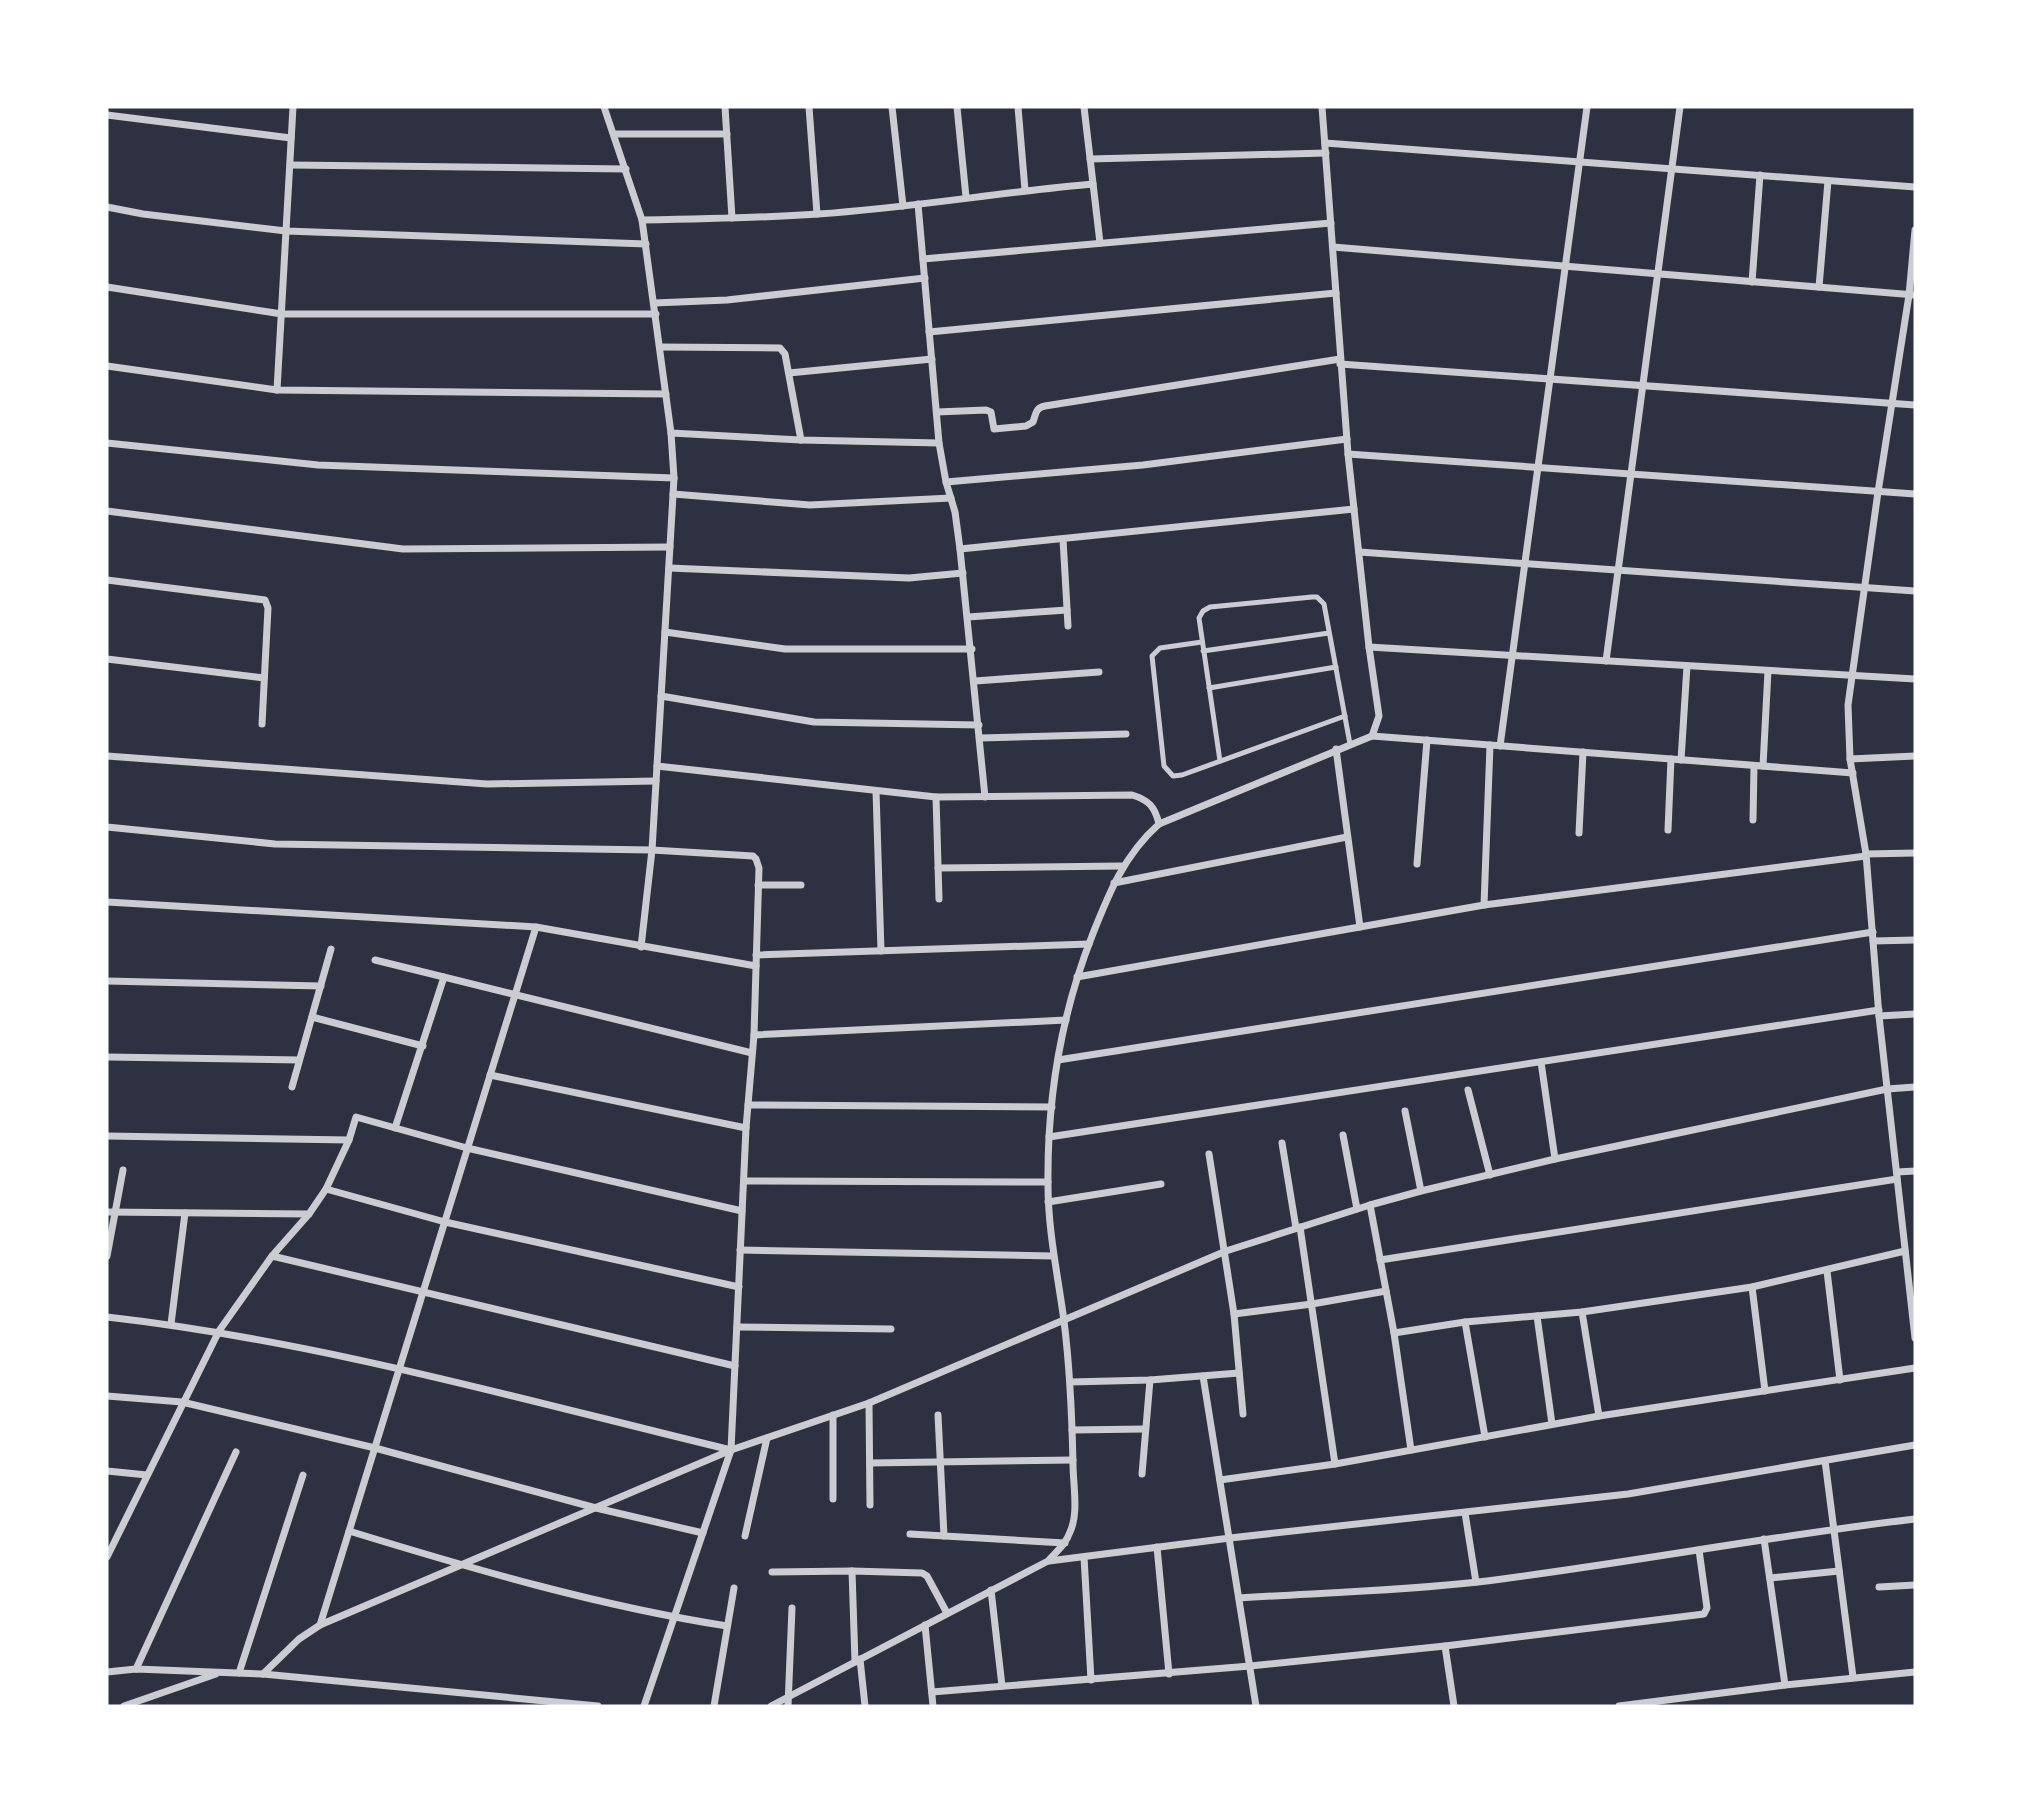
<svg xmlns="http://www.w3.org/2000/svg" width="2022" height="1813" font-family="Jost,sans-serif">
<rect width="100%" height="100%" fill="#2d3142"/>
<g fill="none" stroke-linecap="round" stroke-linejoin="round">
<g stroke="#caccd0" stroke-width="5">
<path d="M1202,642L1160,648L1152,656L1164,766L1173,776L1182,775L1345,716"/>
<path d="M1203,651L1329,633"/>
<path d="M1209,688L1336,667"/>
<path d="M1220,761L1199,618L1203,611L1210,607L1312,597H1317L1324,604L1350,744"/>
</g>
<g stroke="#caccd0" stroke-width="7">
<path d="M604,107L642,220L671,433L674,478L652,850L641,947"/>
<path d="M725,107L732,218"/>
<path d="M809,107L817,214"/>
<path d="M892,107L903,206"/>
<path d="M957,107L966,197"/>
<path d="M1018,107L1025,190"/>
<path d="M1084,107L1100,243"/>
<path d="M107,115L291,138"/>
<path d="M615,134H727"/>
<path d="M1325,143L1915,187"/>
<path d="M1090,159L1326,153"/>
<path d="M290,165L626,169"/>
<path d="M918,204L939,443L946,482L955,512L960,549L985,797"/>
<path d="M107,207L143,214L286,231L646,244"/>
<path d="M642,220C701,219 760,218 818,214C910,208 1001,192 1093,184"/>
<path d="M1915,230L1909,295L1878,492L1848,705L1850,759L1866,854L1879,1016L1915,1338"/>
<path d="M1333,247L1915,295"/>
<path d="M923,259L1331,223"/>
<path d="M1752,282L1760,175"/>
<path d="M107,287L282,314H656"/>
<path d="M1819,287L1828,181"/>
<path d="M654,303L727,300L925,278"/>
<path d="M929,332L1336,293"/>
<path d="M660,347L780,348L785,354L801,440"/>
<path d="M1340,364L1915,405"/>
<path d="M107,366L277,390L666,394"/>
<path d="M789,373L932,359"/>
<path d="M277,390L293,107"/>
<path d="M937,412L986,410L991,412L994,429L1026,426L1033,422C1036,414 1035,408 1045,406L1340,359"/>
<path d="M671,433L801,440L939,443"/>
<path d="M107,443L318,465L674,478"/>
<path d="M1348,454L1915,494"/>
<path d="M946,482L1143,465L1347,439"/>
<path d="M673,494L810,505L951,498"/>
<path d="M107,511L403,549L670,547"/>
<path d="M1063,539L1068,626"/>
<path d="M960,549L1354,509"/>
<path d="M1359,552L1915,591"/>
<path d="M669,568L909,578L963,573"/>
<path d="M107,580L265,600L268,608L262,724"/>
<path d="M968,617L1067,610"/>
<path d="M665,632L785,649H972"/>
<path d="M1369,647L1915,679"/>
<path d="M107,659L264,678"/>
<path d="M1606,661L1680,107"/>
<path d="M975,681L1099,672"/>
<path d="M661,696L814,722L979,725"/>
<path d="M1372,736L1853,773"/>
<path d="M980,738L1126,734"/>
<path d="M1500,746L1587,107"/>
<path d="M1336,749L1360,927"/>
<path d="M107,756L487,784L656,781"/>
<path d="M1850,759L1915,756"/>
<path d="M1681,760L1687,666"/>
<path d="M657,766L936,797L1132,795C1149,800 1155,807 1159,824"/>
<path d="M1763,766L1768,671"/>
<path d="M876,791L881,951"/>
<path d="M936,797L939,899"/>
<path d="M1753,820L1754,766"/>
<path d="M107,827L275,844L652,850L753,856L756,859L759,868L754,1035L746,1128L731,1450L644,1706"/>
<path d="M1668,830L1671,759"/>
<path d="M1579,833L1583,752"/>
<path d="M1866,854L1915,853"/>
<path d="M1417,864L1427,740"/>
<path d="M938,868L1122,866"/>
<path d="M1114,883L1347,837"/>
<path d="M758,885H801"/>
<path d="M107,902L536,927L756,966"/>
<path d="M1484,905L1490,745"/>
<path d="M1873,941L1915,940"/>
<path d="M756,955L1089,944"/>
<path d="M375,960L752,1053"/>
<path d="M1077,977L1484,905L1866,856"/>
<path d="M107,981L321,986"/>
<path d="M1879,1016L1915,1014"/>
<path d="M312,1017L423,1046"/>
<path d="M754,1035L1066,1020"/>
<path d="M107,1057L299,1060"/>
<path d="M1058,1060L1873,932"/>
<path d="M1541,1062L1555,1159"/>
<path d="M490,1075L746,1128"/>
<path d="M292,1087L331,949"/>
<path d="M1468,1090L1490,1175"/>
<path d="M748,1105L1052,1107"/>
<path d="M1405,1111L1421,1191"/>
<path d="M395,1128L444,977"/>
<path d="M1343,1135L1357,1209"/>
<path d="M107,1136L349,1140"/>
<path d="M1049,1137L1879,1010"/>
<path d="M1282,1143L1296,1228"/>
<path d="M1209,1154L1234,1314L1243,1414"/>
<path d="M1897,1172L1915,1171"/>
<path d="M744,1181L1048,1182"/>
<path d="M326,1189L445,1222L739,1287"/>
<path d="M1048,1202L1161,1184"/>
<path d="M1370,1205L1394,1333L1411,1450"/>
<path d="M107,1212L309,1214"/>
<path d="M1300,1227L1335,1464"/>
<path d="M740,1250L1053,1256"/>
<path d="M107,1256L123,1170"/>
<path d="M272,1256L735,1366"/>
<path d="M1380,1260L1897,1179"/>
<path d="M1827,1271L1840,1380"/>
<path d="M1752,1287L1765,1391"/>
<path d="M1582,1312L1599,1416"/>
<path d="M1234,1314L1312,1304L1386,1291"/>
<path d="M1537,1316L1552,1424"/>
<path d="M107,1317C318,1341 524,1400 731,1450"/>
<path d="M1465,1322L1485,1437"/>
<path d="M171,1324L185,1213"/>
<path d="M737,1327L891,1329"/>
<path d="M1394,1333L1465,1322L1582,1312L1752,1287L1905,1251"/>
<path d="M1203,1376L1256,1706"/>
<path d="M1071,1382L1150,1380L1239,1373"/>
<path d="M107,1396L182,1402L375,1448L596,1508L703,1533"/>
<path d="M869,1403L870,1505"/>
<path d="M938,1415L944,1536"/>
<path d="M1072,1430L1145,1429"/>
<path d="M1825,1461L1853,1677"/>
<path d="M870,1463L1073,1460"/>
<path d="M107,1471L147,1475"/>
<path d="M1142,1474L1150,1380"/>
<path d="M1220,1480L1335,1464L1599,1416L1915,1368"/>
<path d="M833,1499V1415"/>
<path d="M1465,1513L1476,1582"/>
<path d="M349,1531C473,1569 599,1606 727,1626"/>
<path d="M910,1534L1065,1543"/>
<path d="M745,1536L767,1438"/>
<path d="M1764,1539L1785,1685"/>
<path d="M1157,1547L1169,1674"/>
<path d="M107,1557L219,1331L272,1256L309,1214L326,1189L349,1140L356,1117L467,1148L742,1211"/>
<path d="M1084,1557L1091,1680"/>
<path d="M1049,1561L1230,1538L1628,1494L1915,1445"/>
<path d="M852,1571L855,1662"/>
<path d="M772,1572L852,1571L922,1573L927,1576L947,1613"/>
<path d="M1770,1578L1839,1571"/>
<path d="M1879,1587L1915,1585"/>
<path d="M991,1590L1002,1686"/>
<path d="M1239,1598C1318,1593 1399,1591 1478,1582C1624,1564 1769,1536 1915,1519"/>
<path d="M320,1625L536,927"/>
<path d="M925,1625L933,1706"/>
<path d="M1445,1646L1454,1706"/>
<path d="M860,1659L865,1706"/>
<path d="M136,1669L236,1452"/>
<path d="M107,1672L136,1669L263,1674L598,1706"/>
<path d="M239,1673L303,1475"/>
<path d="M263,1674L299,1639L320,1625L731,1450L869,1403L1226,1251L1370,1205L1421,1191L1555,1159L1887,1089L1915,1087"/>
<path d="M932,1692L1250,1666L1445,1646L1704,1614L1707,1608L1699,1550"/>
<path d="M124,1706L216,1674"/>
<path d="M714,1706L734,1588"/>
<path d="M771,1706L1048,1561C1056,1552 1066,1544 1070,1532C1079,1513 1073,1485 1073,1464C1072,1416 1070,1369 1064,1321C1058,1276 1048,1231 1048,1185C1047,1100 1061,1015 1092,936C1109,893 1124,855 1159,824L1372,736L1379,716L1369,647L1348,454L1322,107"/>
<path d="M788,1706L792,1608"/>
<path d="M1619,1706L1785,1685L1915,1672"/>
</g>
</g>
<rect width="2022" height="1813" fill="none" stroke="#ffffff" stroke-width="217"/>
</svg>
